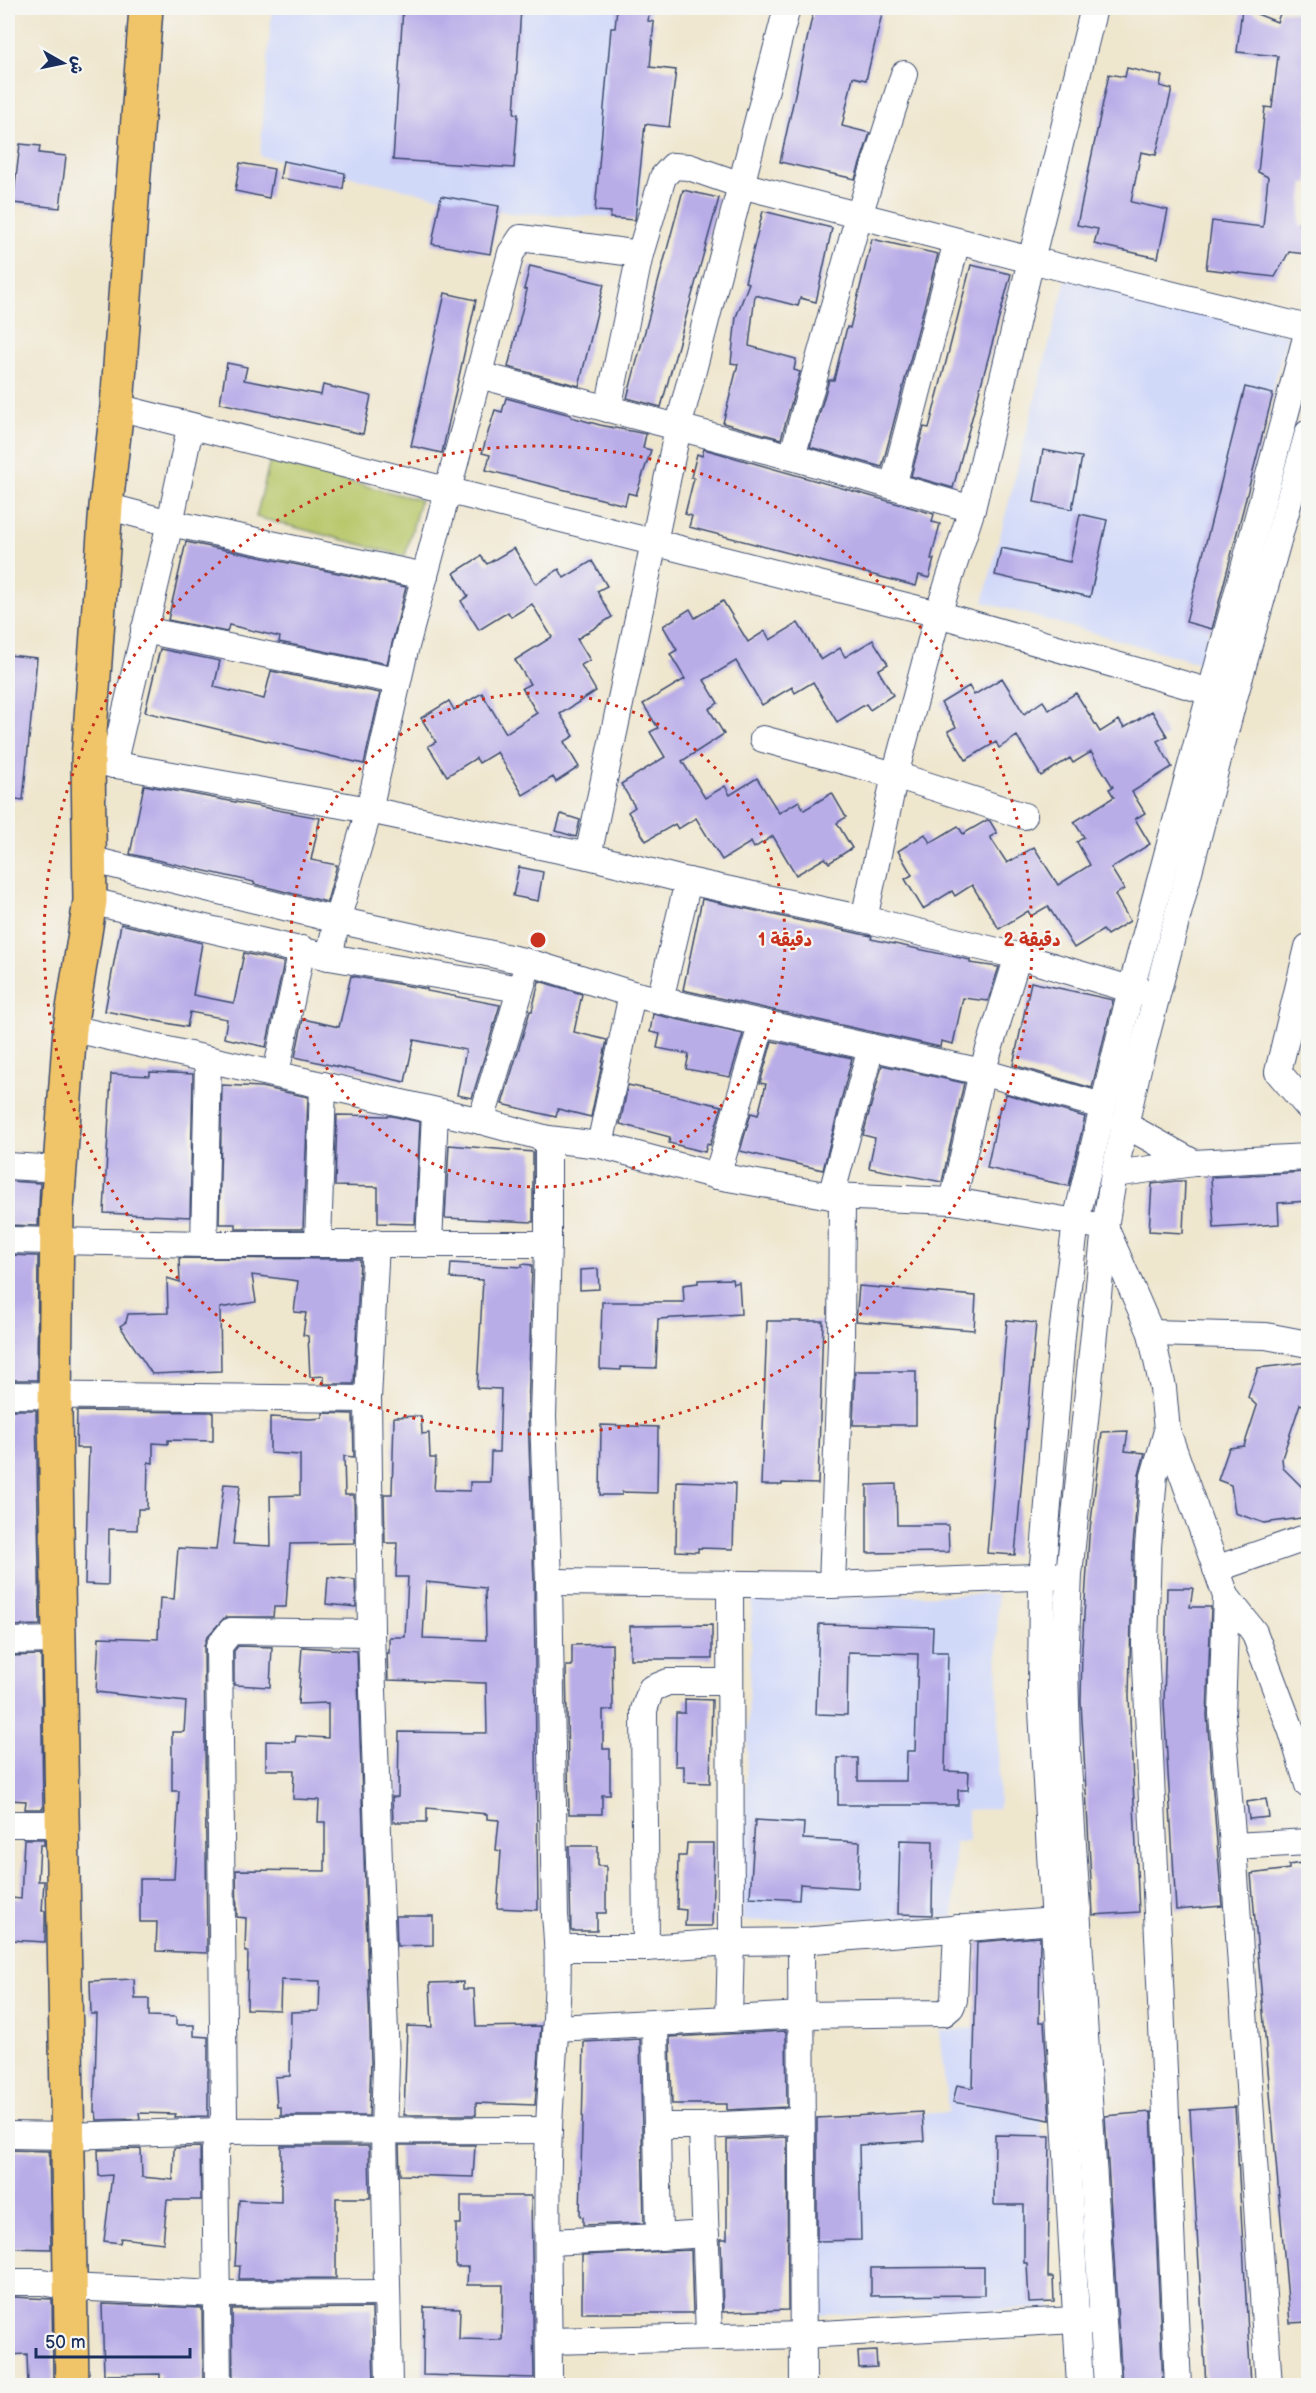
<svg xmlns="http://www.w3.org/2000/svg" width="1316" height="2393" font-family="'Balsamiq Sans','Playpen Sans Arabic',sans-serif">
<rect width="100%" height="100%" fill="#f6f6f2"/>
<filter id="ink" filterUnits="userSpaceOnUse"><feTurbulence type="fractalNoise" baseFrequency=".0167" numOctaves="2"/><feDisplacementMap in="SourceGraphic" scale="12" xChannelSelector="R" yChannelSelector="G"/><feConvolveMatrix kernelMatrix="1 2 1 2 8 2 1 2 1" color-interpolation-filters="sRGB"/></filter>
<filter id="wash" filterUnits="userSpaceOnUse"><feTurbulence type="fractalNoise" baseFrequency=".008" numOctaves="4" result="noise"/><feDisplacementMap in="SourceGraphic" scale="24" xChannelSelector="R" yChannelSelector="G"/><feGaussianBlur stdDeviation="1.35" result="paint"/><feColorMatrix in="noise" values="0 0 0 0 0 0 0 0 0 0 0 0 0 0 0 0 0 1.4 0 .05"/><feComposite in="paint" operator="in"/></filter>
<g filter="url(#wash)">
<rect width="100%" height="100%" fill="#efe6ce"/>
<g fill="#d1d9f9">
<path d="M272,8H650L639,218L509,213L260,156Z"/>
<path d="M1066,279L1287,335L1200,663L983,602Z"/>
<path d="M997,1594L999,1808L967,1810L969,1842H955L954,1917L742,1921L752,1599Z"/>
<path d="M1034,2023L1036,2028L1051,2308L819,2315L816,2121L948,2112L939,2031Z"/>
</g>
<path fill="#b8c76a" stroke="#6a7b64" stroke-width="1.5" d="M270,461L420,500L405,556L256,517Z"/>
<g id="blocks">
<g fill="#b9ade8" fill-rule="evenodd">
<path d="M403,8H521L514,114H518L514,168L393,160Z"/>
<path d="M617,8H650L648,21L654,22L650,67L676,70L669,127L645,124L635,220L610,218L611,212L595,211L611,28H615Z"/>
<path d="M814,8H871L870,11L882,14L866,80L853,77L842,126L870,133L855,179L780,162Z"/>
<path d="M1242,8L1277,22L1281,11L1308,14V183H1304L1299,225L1308,229L1306,254L1289,252L1275,277L1206,269L1212,221L1263,227L1268,177L1258,172L1265,107L1272,108L1278,56L1237,52Z"/>
<path d="M1127,68L1162,76L1160,86L1172,89L1156,155L1141,152L1131,202L1168,210L1158,258L1094,244L1098,229L1077,225L1109,74L1125,77Z"/>
<path d="M20,144L40,146L39,153L66,156L60,208L13,203Z"/>
<path d="M283,161L345,173L343,189L280,178Z"/>
<path d="M240,163L274,169L269,198L235,191Z"/>
<path d="M683,190L719,198L661,407L627,398Z"/>
<path d="M441,196L499,206L490,254L432,244Z"/>
<path d="M763,211L832,228L816,302L800,298L798,306L755,295L749,346L796,359L794,370L800,372L781,439L723,423L738,364L731,363L736,317L749,283L745,282Z"/>
<path d="M872,239L938,254L882,467L810,447L829,380H834L847,327L850,328Z"/>
<path d="M971,265L1011,274L953,488L911,476L924,427L929,428Z"/>
<path d="M530,266L604,284L579,386L508,367L527,290L524,289Z"/>
<path d="M445,293L476,300L442,453L411,446Z"/>
<path d="M227,363L247,367L244,380L321,395L323,385L371,396L363,434L220,403Z"/>
<path d="M1245,387L1273,394L1212,629L1186,622Z"/>
<path d="M506,398L571,415V417L600,425L646,434L643,448L651,450L636,495L628,493L625,505L486,470L490,455L482,453L487,436L495,410L502,412Z"/>
<path d="M704,449L934,514L932,522L940,524L931,559H934L929,578L919,575L916,586L689,527L692,516L685,514L694,478L691,477L697,454L702,456Z"/>
<path d="M1043,450L1082,457L1072,509L1034,502Z"/>
<path d="M1080,514L1107,520L1090,597L995,575L1001,548L1070,562Z"/>
<path d="M186,542L406,587L387,664L279,642L280,637L229,625L227,632L168,620Z"/>
<path d="M514,548L536,584L559,569L564,578L592,561L607,586L597,591L612,617L577,639L590,660L581,665L596,691L560,714L574,736L564,742L579,767L556,782L553,777L523,795L497,752L479,763L476,758L447,776L428,746L436,742L421,718L449,701L454,710L482,693L506,733L537,713L522,688L530,684L515,660L552,637L532,604L511,617L508,612L479,630L461,601L468,596L454,573L481,556L487,564Z"/>
<path d="M723,601L748,642L765,631L770,640L798,623L821,660L840,648L845,657L873,640L888,664L878,670L893,695L870,710L866,704L837,722L813,682L795,693L792,687L762,705L736,661L704,680L718,703L709,709L724,734L682,761L705,798L725,786L730,795L757,778L779,813L799,801L804,810L832,793L846,817L837,823L852,848L829,863L825,858L796,875L773,836L754,848L751,842L722,860L696,818L678,829L675,824L646,841L628,812L635,807L621,784L665,757L650,732L658,728L643,704L685,679L670,654L677,650L663,626L690,609L695,618Z"/>
<path d="M160,649L220,661L214,687L264,699L271,671L380,693L364,764L145,712Z"/>
<path d="M8,655L37,658L23,800L8,798Z"/>
<path d="M1002,678L1024,714L1043,701L1049,710L1076,693L1100,732L1119,720L1124,728L1152,711L1167,736L1157,741L1172,767L1132,792L1145,813L1135,819L1150,844L1111,868L1124,889L1115,895L1130,921L1107,935L1103,930L1074,948L1048,906L1031,916L1028,911L999,929L972,885L955,896L952,891L923,909L905,879L912,875L898,851L925,834L930,843L958,826L963,834L987,820L990,821L997,833L990,837L1007,863L1034,847L1058,885L1090,865L1077,842L1084,837L1074,822L1114,797L1109,789L1113,787L1091,752L1073,763L1070,758L1041,776L1017,736L999,748L996,742L966,760L948,731L956,727L941,703L969,686L974,695Z"/>
<path d="M144,785L320,818L311,860L337,865L327,902L254,884V882L130,854Z"/>
<path d="M561,814L580,820L576,837L556,831Z"/>
<path d="M519,867L543,872L538,901L513,896Z"/>
<path d="M702,899L861,934L872,936L871,939L970,960V963L999,967L988,1001L963,998L953,1044L941,1041L940,1047L683,990Z"/>
<path d="M121,924L202,943L193,995L234,1003L244,953L284,962L266,1047L224,1038L227,1019L190,1012L187,1027L105,1011Z"/>
<path d="M351,976L427,989V991L500,1005L472,1098L457,1095L466,1050L414,1040L405,1082L295,1057L303,1019L339,1027Z"/>
<path d="M539,981L582,994L574,1032L607,1040L591,1117L558,1109L556,1117L502,1104L530,1011H532Z"/>
<path d="M1031,982L1113,1000L1092,1088L1013,1065Z"/>
<path d="M653,1014L743,1034L730,1077L686,1069L689,1054L657,1048L660,1034L650,1032Z"/>
<path d="M772,1041L852,1058L823,1170L740,1151L751,1113L758,1115L766,1084L760,1083Z"/>
<path d="M882,1065L964,1083L942,1182L869,1168L875,1138L863,1135Z"/>
<path d="M150,1072L193,1074L190,1217L104,1213L111,1074L150,1076Z"/>
<path d="M222,1085L261,1087L308,1097L303,1229H236V1224H219Z"/>
<path d="M628,1085L722,1106L710,1145L707,1144L705,1152L669,1143L670,1137L620,1124Z"/>
<path d="M1006,1094L1085,1117L1069,1186L987,1168L1000,1107H1003Z"/>
<path d="M337,1115L392,1116L420,1122L415,1224L378,1223V1187L335,1186Z"/>
<path d="M449,1145L533,1152V1222L445,1218Z"/>
<path d="M1307,1172L1308,1201L1278,1203L1279,1224L1214,1228L1211,1177Z"/>
<path d="M8,1181L40,1183L38,1226L8,1225Z"/>
<path d="M1176,1181H1185L1183,1233L1149,1231L1152,1184Z"/>
<path d="M8,1255L38,1256L37,1380H8Z"/>
<path d="M179,1258L360,1259L354,1384H324V1376L310,1377L308,1336L303,1335L306,1313L294,1312L298,1281L252,1275L256,1302L220,1308L221,1371L152,1374L120,1326L126,1322L128,1314L168,1313L167,1278L180,1282Z"/>
<path d="M451,1263L522,1267V1264L532,1265L528,1416L534,1582L538,1910L497,1908L501,1851L496,1850L499,1820L487,1819V1814L427,1808V1822H393L392,1797H398L399,1732L487,1733L486,1683L388,1680L387,1653H389V1637H405L408,1577H396L397,1543H385L384,1494H392L394,1417L421,1416L422,1434L429,1433L430,1458H436L434,1490L470,1491V1482H490L491,1452H499L501,1389L477,1388L483,1280L450,1278ZM426,1582L485,1588L486,1640L423,1638Z"/>
<path d="M598,1269L599,1289L580,1290V1270Z"/>
<path d="M732,1279L733,1284L739,1282L741,1314L658,1319L656,1368L621,1367V1370L600,1369L602,1302H684L683,1285L698,1283V1280Z"/>
<path d="M859,1286L976,1296L974,1330L856,1321Z"/>
<path d="M1007,1320L1036,1323L1015,1555L987,1553Z"/>
<path d="M767,1321H823L818,1484L782,1483V1485H761Z"/>
<path d="M1308,1362V1407L1300,1404L1282,1458L1283,1468L1308,1493L1301,1518L1264,1523L1235,1513L1231,1485L1218,1480L1229,1448L1244,1446L1257,1406L1248,1397L1258,1368Z"/>
<path d="M855,1371H916V1425H853Z"/>
<path d="M8,1410H36L40,1625L8,1626Z"/>
<path d="M77,1411L213,1412V1441L168,1440V1444L153,1443V1463L148,1462L147,1509H138L137,1530L109,1529L108,1585L85,1584L89,1448H76Z"/>
<path d="M323,1413L353,1414L354,1457L344,1456L345,1495H354L355,1543L290,1544L286,1607H274L273,1617H225L207,1637L204,1646L207,1953L156,1951L157,1922H140V1879H174L179,1791H172V1732H184L186,1702L96,1692L99,1637L158,1639L160,1598L174,1599L178,1548L216,1550L224,1484L240,1485L233,1544L271,1546L270,1496L300,1495V1455L270,1453V1417L310,1419L323,1418Z"/>
<path d="M601,1425L658,1427L657,1493L622,1492V1495H600Z"/>
<path d="M1128,1431L1125,1451L1145,1453L1139,1475L1133,1546L1129,1696L1139,1912L1093,1915L1081,1702L1082,1647L1089,1537L1102,1432Z"/>
<path d="M677,1481L735,1483L733,1549L698,1548V1552L676,1551Z"/>
<path d="M896,1484L897,1525H948L949,1552L867,1553V1485Z"/>
<path d="M328,1577L355,1580L356,1607L326,1604Z"/>
<path d="M1167,1588H1193L1190,1607H1211L1207,1715L1222,1906L1176,1910L1164,1704Z"/>
<path d="M819,1624L933,1627L932,1652H948L945,1771L969,1772L968,1790H958V1805H838V1758H858V1781H906L907,1751H915L918,1654L848,1652L847,1715L816,1714Z"/>
<path d="M712,1625V1659H630V1626Z"/>
<path d="M612,1644L613,1710H603V1749H610V1795H602V1814H569L566,1666H572V1645Z"/>
<path d="M238,1646L272,1647L270,1687L234,1685V1651Z"/>
<path d="M302,1647L357,1651L371,2062L369,2116H281V2107H277L275,2077L290,2076L291,2012L319,2011L320,1981L281,1980L280,2010L247,2009L248,1952H245L246,1918L237,1917L236,1870L325,1871V1822H318L319,1800L293,1799L294,1770H266V1741L295,1742L296,1736L328,1738V1703L298,1704Z"/>
<path d="M41,1655L43,1809H25L26,1801L8,1800V1656Z"/>
<path d="M685,1699L712,1700L710,1783L684,1782V1766H675L676,1713H685Z"/>
<path d="M1266,1799L1269,1817L1249,1819L1247,1802Z"/>
<path d="M755,1820L804,1823L803,1839L860,1842L858,1888L800,1884L799,1900L750,1897Z"/>
<path d="M24,1839H44V1845H40L38,1881H44L42,1911H45V1942L10,1940L12,1898L21,1899Z"/>
<path d="M900,1840L933,1841L932,1915L898,1914Z"/>
<path d="M687,1843H714L712,1926H685L686,1910L677,1909L678,1856H686Z"/>
<path d="M569,1846H598V1866H606V1913H597V1931H571Z"/>
<path d="M1308,1862V2156H1306L1308,2182V2322L1290,2323L1251,1874L1289,1869V1865Z"/>
<path d="M396,1916H433V1945L397,1946Z"/>
<path d="M1040,1937L1039,2022H1044L1050,2120L953,2102L957,2085L973,2088L977,1942Z"/>
<path d="M134,1979L135,1999H149V2016L176,2017V2025H194V2036L208,2037V2116L174,2117L175,2114L139,2113L140,2119L97,2120L96,2112H94L97,2014H91L90,1981Z"/>
<path d="M463,1982V1989H474L476,2027L541,2026L535,2105L476,2103V2115H404L407,2026L432,2027L430,1983Z"/>
<path d="M786,2031L787,2107L727,2110V2104H672L670,2037Z"/>
<path d="M640,2039L644,2223L583,2225V2217L580,2216L584,2042Z"/>
<path d="M1235,2107L1251,2385H1206L1190,2110Z"/>
<path d="M922,2112L924,2141L859,2145L861,2240L817,2241V2118Z"/>
<path d="M1151,2112L1163,2385H1122L1105,2116Z"/>
<path d="M995,2135L1050,2136L1048,2277H1053L1054,2302L1029,2303L1027,2263H1024V2205H994Z"/>
<path d="M787,2137L788,2310L723,2312L721,2239H727V2140Z"/>
<path d="M399,2145H475L473,2177L400,2175Z"/>
<path d="M281,2146H369L370,2198H336V2278L239,2279L240,2266H235L239,2200L281,2202Z"/>
<path d="M200,2147L201,2200H167L163,2243L121,2238L120,2243L104,2241L112,2175L99,2176L98,2150L141,2149L142,2177L173,2180L174,2148Z"/>
<path d="M8,2150L49,2151L51,2249L8,2248Z"/>
<path d="M461,2196H531L534,2378L423,2375L424,2307L460,2308L459,2339L502,2340L503,2285H467L468,2267H456V2224H461Z"/>
<path d="M691,2250L693,2313H582V2255Z"/>
<path d="M984,2267V2295L871,2296V2268Z"/>
<path d="M12,2297L52,2299L53,2384L28,2385L27,2354L8,2355V2299H12Z"/>
<path d="M102,2304L202,2308L203,2382L160,2383V2374L104,2375Z"/>
<path d="M372,2308L374,2383L233,2381L232,2309Z"/>
<path d="M876,2351L877,2367L859,2368L858,2352Z"/>
</g>
</g>
</g>
<g filter="url(#ink)">
<use href="#blocks" fill-opacity="0" stroke="#3b4a6f" stroke-width="1.5"/>
<g fill="none" stroke-linecap="round" stroke-linejoin="round">
<g stroke="#3b4a6f" stroke-width="28">
<g id="minor">
<path d="M1094,8L1031,260L1308,328"/>
<path d="M479,375L792,457L972,509"/>
<path d="M117,407L938,614L1228,697"/>
<path d="M608,409L640,254L663,177L673,166L689,167L741,185L1031,260L972,509L938,614L895,775L864,919"/>
<path d="M792,457L859,215L904,74"/>
<path d="M893,486L956,245"/>
<path d="M106,506L170,523L425,576"/>
<path d="M144,630L397,681"/>
<path d="M763,739L895,775L1024,816"/>
<path d="M88,760L369,810L588,856L688,881L864,919L1018,956L1147,994"/>
<path d="M113,765L170,523L190,428"/>
<path d="M588,856L678,428L787,8"/>
<path d="M89,859L337,920L528,962L632,994L982,1072L1102,1106"/>
<path d="M90,901L329,957L520,989"/>
<path d="M1308,947L1278,1072L1308,1107"/>
<path d="M329,957L337,920L369,810L405,650L511,253L521,238L640,254"/>
<path d="M660,1000L688,881"/>
<path d="M70,1028L481,1121L548,1139L600,1145L717,1176L831,1196L953,1201L1105,1227L1151,1333L1163,1388L1167,1431L1226,1596L1222,1714L1233,1846L1269,2386"/>
<path d="M276,1073L302,949"/>
<path d="M481,1121L525,974"/>
<path d="M1124,1124L1194,1163"/>
<path d="M548,1139V1244L543,1416L549,1582L555,1916C563,1988 551,2059 549,2130C545,2215 549,2301 549,2386"/>
<path d="M600,1145L632,994"/>
<path d="M8,1166L60,1169"/>
<path d="M1114,1174L1194,1163L1308,1157"/>
<path d="M717,1176L762,1023"/>
<path d="M831,1196L871,1047"/>
<path d="M953,1201L982,1072L1018,956"/>
<path d="M8,1240L204,1244H548"/>
<path d="M318,1243L323,1085"/>
<path d="M376,1243L368,1399L371,1633L386,2062L384,2131L389,2386"/>
<path d="M429,1243L435,1112"/>
<path d="M204,1244L208,1060"/>
<path d="M1151,1333L1266,1336L1308,1344"/>
<path d="M8,1395L368,1399"/>
<path d="M1167,1431L1154,1476L1148,1547L1145,1644L1178,2386"/>
<path d="M1216,1569L1308,1537"/>
<path d="M549,1582L832,1585L1057,1576"/>
<path d="M832,1585L841,1343L842,1197"/>
<path d="M1226,1596L1254,1632L1292,1732L1308,1785"/>
<path d="M8,1641L58,1640"/>
<path d="M8,1824H61"/>
<path d="M1233,1846L1308,1842"/>
<path d="M801,1941L803,2386"/>
<path d="M559,1948H646L731,1942L801,1941L1055,1921L1070,1918"/>
<path d="M646,1948L644,1710L651,1689L668,1682H729"/>
<path d="M729,2019L731,1942L730,1584"/>
<path d="M655,2024L657,2126"/>
<path d="M556,2028L803,2015L944,2013L951,2007L954,2000L957,1928"/>
<path d="M8,2135L66,2136L220,2131L549,2130"/>
<path d="M659,2237L706,2234"/>
<path d="M548,2242L659,2237L657,2126H702"/>
<path d="M8,2282H42L69,2287L217,2294L386,2293"/>
<path d="M709,2337L702,2126L801,2121"/>
<path d="M549,2341L803,2335L1075,2320L1090,2322"/>
<path d="M218,2386L215,2150L224,2116L219,1646L231,1631L371,1633"/>
<path d="M1080,2386L1041,1693L1042,1577L1062,1335L1076,1221L1131,989L1308,330"/>
<path d="M1107,2386L1067,1749L1065,1663L1069,1575L1105,1227L1114,1174L1139,1064L1234,698L1308,433"/>
</g>
</g>
<g stroke="#3b4a6f" stroke-width="36">
<path id="major" d="M72,2386L55,1411L57,1209L70,1028L90,901L88,760L106,506L117,407L146,8"/>
</g>
<use href="#minor" stroke="#fff" stroke-width="26"/>
<use href="#major" stroke="#f0c469" stroke-width="33"/>
</g>
</g>
<g fill="none" stroke="#c8321e" stroke-width="3" stroke-dasharray="3 6">
<circle cx="538" cy="940" r="247"/>
<circle cx="538" cy="940" r="494"/>
</g>
<circle cx="538" cy="940" r="9" fill="#c8321e" stroke="#f6f6f2" stroke-width="3"/>
<g font-size="18" text-anchor="middle" font-weight="bold" fill="#c8321e" stroke="#f6f6f2" stroke-width="4.5" stroke-linejoin="round" paint-order="stroke">
<text x="785" y="946">1 دقيقة</text>
<text x="1032" y="946">2 دقيقة</text>
</g>
<rect width="1316" height="2393" fill="none" stroke="#f6f6f2" stroke-width="30"/>
<g transform="translate(63 63) rotate(99)" stroke="#f6f6f2" stroke-width="4.5" paint-order="stroke">
<path d="M0-4.5L10 22L0 15L-10 22Z" fill="#1b2f5e"/>
<text y="-9" font-size="16" font-weight="bold" text-anchor="middle" fill="#1b2f5e">ش</text>
</g>
<path d="M36 2348v9h154v-9" fill="none" stroke="#1b2f5e" stroke-width="3"/>
<text x="45" y="2348" font-size="18" fill="#1b2f5e" stroke="#f6f6f2" stroke-width="4.5" paint-order="stroke">50 m</text>
</svg>
